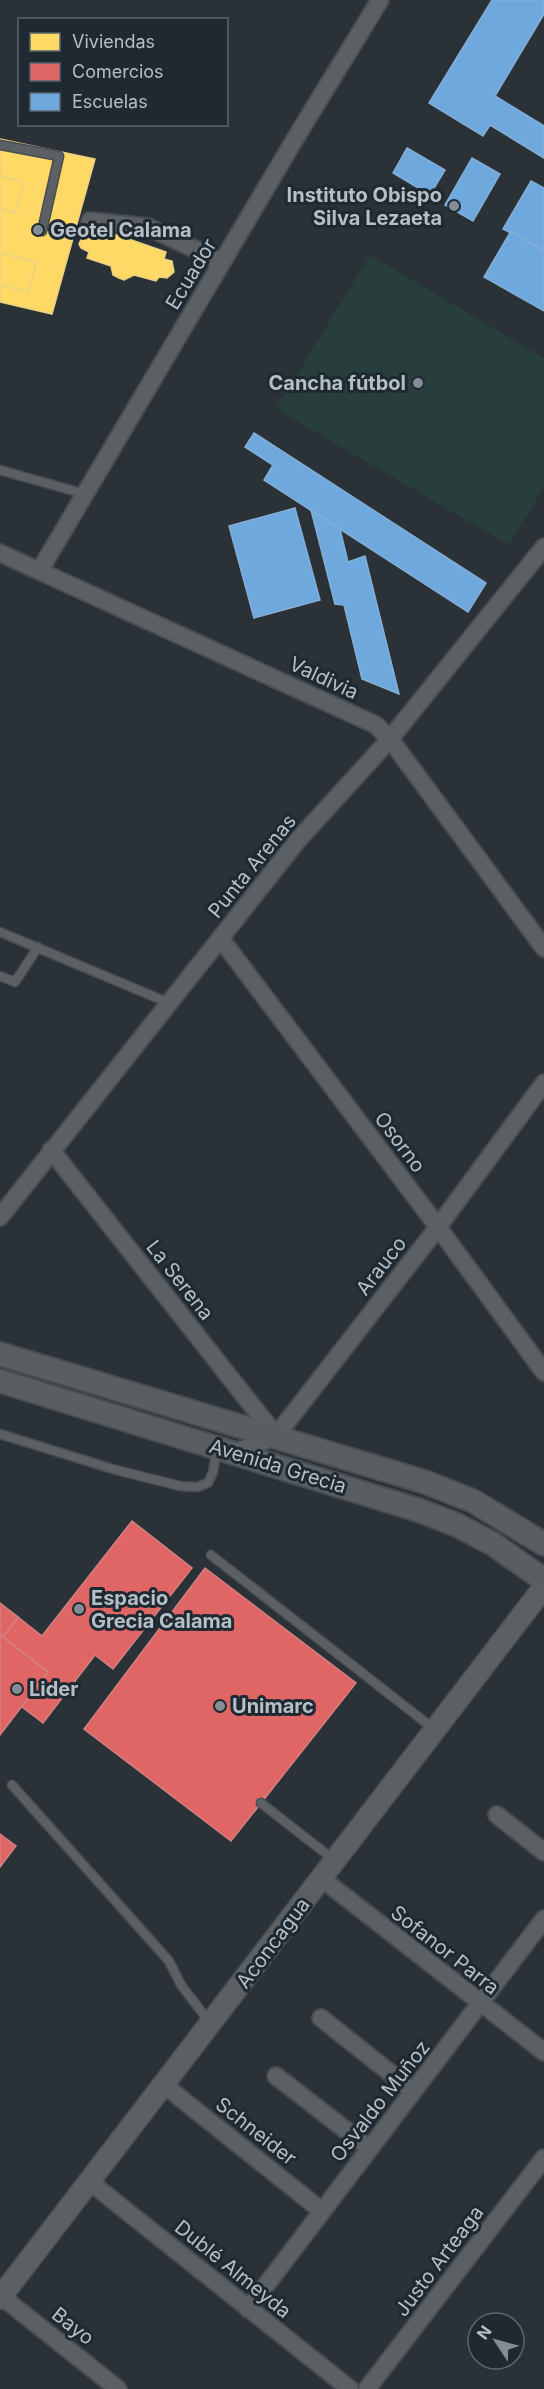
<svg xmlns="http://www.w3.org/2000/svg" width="544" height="2389" font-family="Inter,sans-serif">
<rect width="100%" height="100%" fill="#2a3137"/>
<path fill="#283e3d" d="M370,255L544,358V487L509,545L276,409Z"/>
<g fill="#ffd966" stroke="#e9d183" stroke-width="1.5">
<path d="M0,139L95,159L52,314L0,302Z"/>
<path d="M0,176L24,182L15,213L0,209Z"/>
<path d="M97,228L166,252L164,259L172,261L174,272L167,278L159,277L156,281L134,275L124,280L119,278L113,275L111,266L87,258L89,252L81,248L79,244L84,233L89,231L95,233Z"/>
<path d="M0,253L36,262L28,292L0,285Z"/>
</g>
<g fill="#e06666" stroke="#d38183" stroke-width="1.5">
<path d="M132,1521L192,1568L113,1669L95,1655L43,1723L21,1706L48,1672L3,1637L18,1617L42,1636Z"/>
<path d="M205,1568L356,1683L231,1841L84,1729Z"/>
<path d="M0,1603L18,1617L3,1637L0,1635Z"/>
<path d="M0,1635L48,1672L0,1735Z"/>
<path d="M0,1834L16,1846L0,1867Z"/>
</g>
<g fill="#6fa8dc" stroke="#84afd6" stroke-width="1.5">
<path d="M492,0H544V14L495,96L544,126V158L490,125L483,136L429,103Z"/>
<path d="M407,148L445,170L430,195L393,173Z"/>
<path d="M472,158L500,174L473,221L445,205Z"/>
<path d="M531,181L544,188V251L503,229Z"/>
<path d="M511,231L544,251V311L484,277Z"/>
<path d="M254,433L486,583L468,612L264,480L273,465L245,447Z"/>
<path d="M295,508L320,600L254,618L229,526Z"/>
<path d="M311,510L340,529L348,562L365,556L399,694L362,679L344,605L335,604Z"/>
</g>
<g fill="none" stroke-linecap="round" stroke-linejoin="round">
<g stroke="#484d52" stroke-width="11">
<g id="service">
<path d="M0,145L59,156L42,231"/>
<path d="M0,470L85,494"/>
<path d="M0,932L169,1003"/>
<path d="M0,976L15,982L38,947"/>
<path d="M0,1434L116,1470L180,1486L197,1487L208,1483L213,1472L217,1449"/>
<path d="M211,1555L434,1729"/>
<path d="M12,1785L169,1961L181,1985L211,2024"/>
<path d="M261,1803L334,1860"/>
</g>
</g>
<g stroke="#484d52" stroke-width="20">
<g id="minor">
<path d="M90,221L148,227L222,262"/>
<path d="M0,553L376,725L390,739L544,948"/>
<path d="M40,570L295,139L380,0"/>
<path d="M221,939L438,1227L544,1372"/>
<path d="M51,1150L276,1436"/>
<path d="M0,1217L298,840L390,739L544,547"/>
<path d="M234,1453L276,1436L438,1227L544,1083"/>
<path d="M497,1815L544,1852"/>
<path d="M321,1878L544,2052"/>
<path d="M321,2018L413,2091"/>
<path d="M276,2076L369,2148"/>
<path d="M164,2085L322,2211"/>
<path d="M90,2182L350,2389"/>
<path d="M1,2296L118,2389"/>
<path d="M248,2309L544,1919"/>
<path d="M367,2389L544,2158"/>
</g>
</g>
<g stroke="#484d52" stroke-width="24">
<path id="tertiary" d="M0,2298L544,1587"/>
</g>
<g stroke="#484d52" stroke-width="26">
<g id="secondary">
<path d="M0,1354L425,1482L473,1501L544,1544"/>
<path d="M0,1381L418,1510L457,1525L493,1544L544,1580"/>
</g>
</g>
<use href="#service" stroke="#5b6065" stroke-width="8"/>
<use href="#minor" stroke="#5b6065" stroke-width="16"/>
<use href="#tertiary" stroke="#5b6065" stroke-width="21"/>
<use href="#secondary" stroke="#595e63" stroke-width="22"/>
</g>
<g fill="#848d95" stroke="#1e2932" stroke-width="2">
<circle cx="454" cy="206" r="6"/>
<circle cx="38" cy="230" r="6"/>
<circle cx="418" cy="383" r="6"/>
<circle cx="79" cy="1609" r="6"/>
<circle cx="17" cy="1689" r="6"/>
<circle cx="220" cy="1706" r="6"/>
</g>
<g text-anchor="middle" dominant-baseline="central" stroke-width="6" stroke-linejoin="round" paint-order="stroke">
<g font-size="20" font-weight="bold" fill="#b5bfc8" stroke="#1e2932" text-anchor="start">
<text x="442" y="195" text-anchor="end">Instituto Obispo<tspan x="442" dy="23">Silva Lezaeta</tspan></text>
<text x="50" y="230">Geotel Calama</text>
<text x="406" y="383" text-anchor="end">Cancha fútbol</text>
<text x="91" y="1598">Espacio<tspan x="91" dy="23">Grecia Calama</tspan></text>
<text x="29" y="1689">Lider</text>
<text x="232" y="1706">Unimarc</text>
</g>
<g font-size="20" fill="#b5bfc8" stroke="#1e2932">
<text transform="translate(191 274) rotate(-59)">Ecuador</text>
<text transform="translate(324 678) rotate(25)">Valdivia</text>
<text transform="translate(252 866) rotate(-51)">Punta Arenas</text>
<text transform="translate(400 1142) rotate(53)">Osorno</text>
<text transform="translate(381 1266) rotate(-52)">Arauco</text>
<text transform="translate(180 1280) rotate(52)">La Serena</text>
<text transform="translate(278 1466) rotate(17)">Avenida Grecia</text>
<text transform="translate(273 1943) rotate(-53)">Aconcagua</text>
<text transform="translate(445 1950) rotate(38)">Sofanor Parra</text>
<text transform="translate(380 2101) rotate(-52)">Osvaldo Muñoz</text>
<text transform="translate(256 2131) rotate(38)">Schneider</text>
<text transform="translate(439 2261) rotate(-53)">Justo Arteaga</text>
<text transform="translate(233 2269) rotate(39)">Dublé Almeyda</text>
<text transform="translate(73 2326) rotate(38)">Bayo</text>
</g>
</g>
<rect x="18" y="18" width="210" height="108" fill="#1e2932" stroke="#5a656e" stroke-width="1.5"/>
<rect x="30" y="33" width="30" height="18" fill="#ffd966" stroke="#5a656e" stroke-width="1.5"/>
<text x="72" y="48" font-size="18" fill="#b5bfc8">Viviendas</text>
<rect x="30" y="63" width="30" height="18" fill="#e06666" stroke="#5a656e" stroke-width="1.5"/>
<text x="72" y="78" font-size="18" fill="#b5bfc8">Comercios</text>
<rect x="30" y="93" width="30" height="18" fill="#6fa8dc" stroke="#5a656e" stroke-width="1.5"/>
<text x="72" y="108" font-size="18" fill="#b5bfc8">Escuelas</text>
<g transform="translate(496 2341) rotate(306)"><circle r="28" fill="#1e2932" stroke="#5a656e" stroke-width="1.5"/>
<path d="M0-4.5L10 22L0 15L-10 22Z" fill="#848d95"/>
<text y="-9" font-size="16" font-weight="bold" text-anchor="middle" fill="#b5bfc8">N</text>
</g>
</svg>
